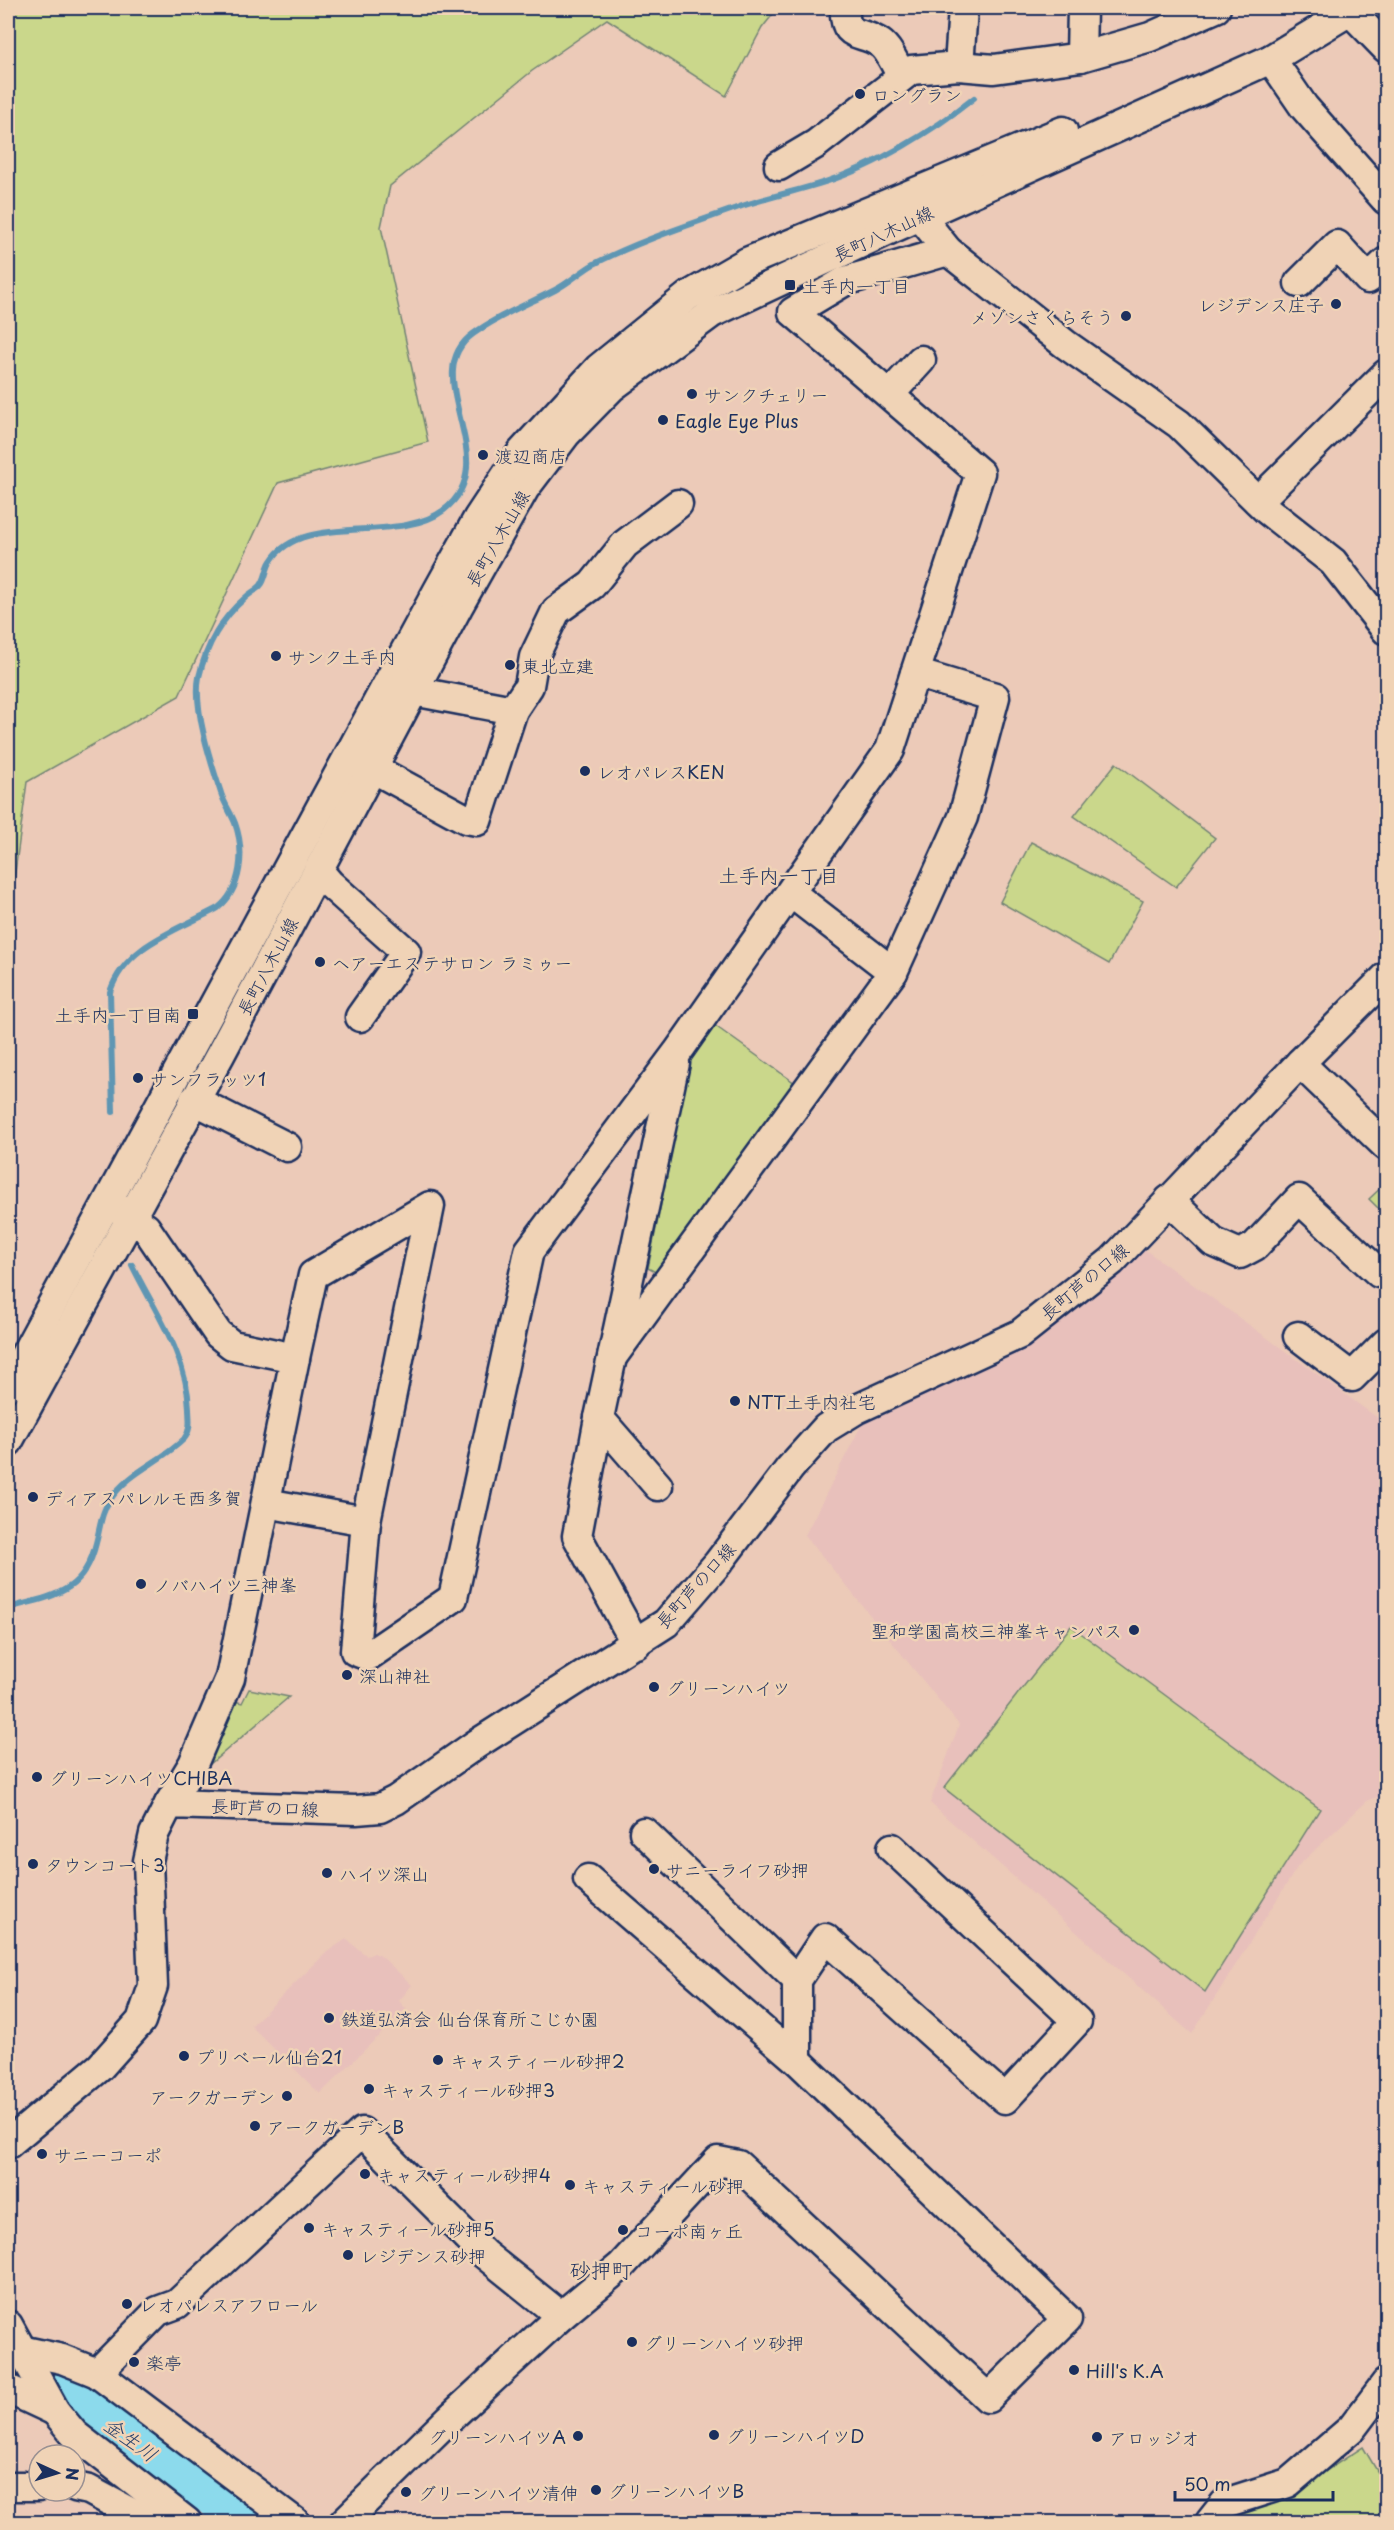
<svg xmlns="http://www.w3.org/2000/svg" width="1394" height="2530" font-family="'Playpen Sans','Klee One',sans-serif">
<rect width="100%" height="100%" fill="#eccab8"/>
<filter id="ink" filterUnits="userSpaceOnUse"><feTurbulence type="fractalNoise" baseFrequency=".0167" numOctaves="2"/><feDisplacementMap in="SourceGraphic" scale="12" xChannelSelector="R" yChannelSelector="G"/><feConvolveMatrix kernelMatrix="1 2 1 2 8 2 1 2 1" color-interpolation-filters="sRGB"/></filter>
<g filter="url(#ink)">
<g fill="#e8c0bb">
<path d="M1144,1249L1386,1424V1794L1367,1801L1298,1866L1192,2034L930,1803L959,1725L805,1535L866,1416L1084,1300Z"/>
<path d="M346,1939L367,1956L374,1953L381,1956L412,1985L399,2001L406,2009L320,2094L251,2026L327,1952Z"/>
</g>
<g fill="#cad78b" stroke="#728374" stroke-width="1.5">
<path d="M8,8H778L762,28L726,96L607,19L532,71L390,186L381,227L428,442L278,483L179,696L27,782L8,925Z"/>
<path d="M1116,763L1215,838L1176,887L1074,816Z"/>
<path d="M1031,842L1143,901L1109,964L1000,902Z"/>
<path d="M714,1025L799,1086L661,1275L648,1268L690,1061Z"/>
<path d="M1386,1183V1216L1369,1199Z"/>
<path d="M1071,1626L1320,1809L1205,1992L944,1788Z"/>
<path d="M249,1689L289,1697L210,1764L207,1762L234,1701L242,1703Z"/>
<path d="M1363,2447L1386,2486V2522H1232L1242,2511L1287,2496Z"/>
</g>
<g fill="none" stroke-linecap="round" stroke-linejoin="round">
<g stroke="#5f96b3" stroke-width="6">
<path d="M113,1112L110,992C125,945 178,930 218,908C242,889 245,851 235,823C231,813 224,803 221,793C211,763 193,708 199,677C206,646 222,618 245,598C250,593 257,590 261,585C266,579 266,568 271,561C302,511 398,545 444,510C507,461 415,376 473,334C499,315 528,304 555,290C569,283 580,272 594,264C641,240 692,224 742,206C769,197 797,191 825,182C875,166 933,131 974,98"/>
<path d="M8,1608C52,1596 84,1594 96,1543C100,1529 101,1512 110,1500C128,1472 161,1462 184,1439C192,1429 189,1419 189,1408C187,1355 155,1312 132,1265"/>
</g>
<path stroke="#8cdaec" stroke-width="38" d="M8,2372L69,2394L247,2522"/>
<g stroke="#1b2f5e" stroke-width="33">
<g id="minor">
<path d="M845,8C843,40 862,30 880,43C889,49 896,66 901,75"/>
<path d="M1350,11L1386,48"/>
<path d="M1081,57L1082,8"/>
<path d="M1271,59L1304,107L1386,200"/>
<path d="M959,66L963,8"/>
<path d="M779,166L816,144L911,70L959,66L994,69L1081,57L1150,37L1216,8"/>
<path d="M912,199L920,216L948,251L1065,344L1179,424L1267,510L1333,562L1386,630"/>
<path d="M1299,283L1337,245L1368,279L1386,262"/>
<path d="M890,394L921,360"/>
<path d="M1258,501L1386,374"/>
<path d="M413,691L513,710L529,686L534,657L556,611L592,585L625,544L678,504"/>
<path d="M372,768L466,819L477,821L513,710"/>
<path d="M318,870L330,884L406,952L360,1017"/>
<path d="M791,893L893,972"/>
<path d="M1300,1063L1386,1146"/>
<path d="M194,1100L287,1147"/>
<path d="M1169,1200L1213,1242L1240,1254L1255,1246L1299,1199L1379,1273"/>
<path d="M115,1206L146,1228L218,1334L232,1345L295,1358L230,1678L193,1764L169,1804"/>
<path d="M1298,1336L1352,1377L1386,1343"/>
<path d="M613,1356L893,972L963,817L995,697L915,673"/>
<path d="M295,1358L313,1275L430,1206L366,1521L355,1651L368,1656L453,1598L529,1251L677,1053L890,750L980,473L793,312L845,281L948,251"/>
<path d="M8,1386L437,592L478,518L521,453L599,368L688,296L747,262L1063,131"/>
<path d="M599,1418L658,1486"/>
<path d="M8,1442L220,1055L458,607L525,488L566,434L612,387L712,313L891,229L1271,59L1355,8"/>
<path d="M266,1503L366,1521"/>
<path d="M636,1644L577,1536L599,1418L675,1063"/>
<path d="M644,1832L797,1980"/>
<path d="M797,2060V1980L825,1938L1005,2099L1077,2021L892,1848"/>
<path d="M8,2144L100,2067L141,2021L153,1986L148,1861L154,1834L169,1804L356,1810L380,1808L396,1800L475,1745L666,1623L718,1563L790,1468L826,1428L857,1409L1020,1334L1112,1261L1300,1063L1386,977"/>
<path d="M8,2325L55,2411L74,2434L187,2522"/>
<path d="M20,2350L62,2359L97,2373L295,2522"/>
<path d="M97,2373L158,2311L177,2304L362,2132L484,2254L561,2316"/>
<path d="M8,2389L55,2411"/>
<path d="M8,2486H39"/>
<path d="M75,2487L89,2490L141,2518L153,2498"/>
<path d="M344,2522L450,2418L561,2316L621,2266L718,2161L738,2165L988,2398L1067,2319L797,2060L588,1879"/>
<path d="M1210,2522L1225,2503L1288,2483L1352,2428L1386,2383"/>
</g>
</g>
<use href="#minor" stroke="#f0d3b6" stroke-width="28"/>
</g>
</g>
<g fill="#1b2f5e" stroke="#f0d3b6" stroke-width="2">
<circle cx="860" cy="94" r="6"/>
<rect x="784" y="279" width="12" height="12" rx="3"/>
<circle cx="1336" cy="304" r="6"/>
<circle cx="1126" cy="316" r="6"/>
<circle cx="692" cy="394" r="6"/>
<circle cx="663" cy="420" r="6"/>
<circle cx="483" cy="455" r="6"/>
<circle cx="276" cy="656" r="6"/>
<circle cx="510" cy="665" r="6"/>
<circle cx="585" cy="771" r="6"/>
<circle cx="320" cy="962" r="6"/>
<rect x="187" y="1008" width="12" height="12" rx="3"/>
<circle cx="138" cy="1078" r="6"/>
<circle cx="735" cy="1401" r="6"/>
<circle cx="33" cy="1497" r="6"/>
<circle cx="141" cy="1584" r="6"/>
<circle cx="1134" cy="1630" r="6"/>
<circle cx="347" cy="1675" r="6"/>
<circle cx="654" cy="1687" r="6"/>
<circle cx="37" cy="1777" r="6"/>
<circle cx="33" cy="1864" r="6"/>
<circle cx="654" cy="1869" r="6"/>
<circle cx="327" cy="1873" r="6"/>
<circle cx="329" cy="2018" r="6"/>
<circle cx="184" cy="2056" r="6"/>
<circle cx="438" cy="2060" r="6"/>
<circle cx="369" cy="2089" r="6"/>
<circle cx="287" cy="2096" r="6"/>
<circle cx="255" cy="2126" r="6"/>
<circle cx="42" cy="2154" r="6"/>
<circle cx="365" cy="2174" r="6"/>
<circle cx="570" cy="2185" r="6"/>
<circle cx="309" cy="2228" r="6"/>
<circle cx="623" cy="2230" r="6"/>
<circle cx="348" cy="2255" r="6"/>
<circle cx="127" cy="2304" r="6"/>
<circle cx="632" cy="2342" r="6"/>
<circle cx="134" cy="2362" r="6"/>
<circle cx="1074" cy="2370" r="6"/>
<circle cx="714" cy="2435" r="6"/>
<circle cx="578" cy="2436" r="6"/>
<circle cx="1097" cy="2437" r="6"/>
<circle cx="596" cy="2490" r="6"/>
<circle cx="406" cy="2492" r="6"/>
</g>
<g text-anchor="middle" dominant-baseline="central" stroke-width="5" stroke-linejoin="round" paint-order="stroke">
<g font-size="18" fill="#1b2f5e" stroke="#f0d3b6" text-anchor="start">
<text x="872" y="94">ロングラン</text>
<text x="802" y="285">土手内一丁目</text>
<text x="1324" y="304" text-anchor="end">レジデンス庄子</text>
<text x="1114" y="316" text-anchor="end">メゾンさくらそう</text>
<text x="704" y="394">サンクチェリー</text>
<text x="675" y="420">Eagle Eye Plus</text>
<text x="495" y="455">渡辺商店</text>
<text x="288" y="656">サンク土手内</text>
<text x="522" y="665">東北立建</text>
<text x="597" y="771">レオパレスKEN</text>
<text x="332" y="962">ヘアーエステサロン ラミゥー</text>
<text x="181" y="1014" text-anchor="end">土手内一丁目南</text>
<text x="150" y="1078">サンフラッツ1</text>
<text x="747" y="1401">NTT土手内社宅</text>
<text x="45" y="1497">ディアスパレルモ西多賀</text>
<text x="153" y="1584">ノバハイツ三神峯</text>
<text x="1122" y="1630" text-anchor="end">聖和学園高校三神峯キャンパス</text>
<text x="359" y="1675">深山神社</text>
<text x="666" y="1687">グリーンハイツ</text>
<text x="49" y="1777">グリーンハイツCHIBA</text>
<text x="45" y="1864">タウンコート3</text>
<text x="666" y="1869">サニーライフ砂押</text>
<text x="339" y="1873">ハイツ深山</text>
<text x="341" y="2018">鉄道弘済会 仙台保育所こじか園</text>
<text x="196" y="2056">プリベール仙台21</text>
<text x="450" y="2060">キャスティール砂押2</text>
<text x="381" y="2089">キャスティール砂押3</text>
<text x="275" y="2096" text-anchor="end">アークガーデン</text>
<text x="267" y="2126">アークガーデンB</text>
<text x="54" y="2154">サニーコーポ</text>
<text x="377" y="2174">キャスティール砂押4</text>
<text x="582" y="2185">キャスティール砂押</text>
<text x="321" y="2228">キャスティール砂押5</text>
<text x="635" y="2230">コーポ南ヶ丘</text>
<text x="360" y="2255">レジデンス砂押</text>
<text x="139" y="2304">レオパレスアフロール</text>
<text x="644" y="2342">グリーンハイツ砂押</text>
<text x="146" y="2362">楽亭</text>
<text x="1086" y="2370">Hill's K.A</text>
<text x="726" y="2435">グリーンハイツD</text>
<text x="566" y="2436" text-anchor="end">グリーンハイツA</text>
<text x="1109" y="2437">アロッジオ</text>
<text x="608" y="2490">グリーンハイツB</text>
<text x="418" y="2492">グリーンハイツ清伸</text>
</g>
<g font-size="18" fill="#1b2f5e" stroke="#f0d3b6">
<text transform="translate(883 233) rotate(-25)">長町八木山線</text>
<text transform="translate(497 538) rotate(-60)">長町八木山線</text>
<text transform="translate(267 966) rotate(-62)">長町八木山線</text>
<text transform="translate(1084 1281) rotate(-40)">長町芦の口線</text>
<text transform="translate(695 1585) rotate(-48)">長町芦の口線</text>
<text transform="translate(265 1807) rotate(2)">長町芦の口線</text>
</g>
<g font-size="20" fill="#1b2f5e" stroke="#f0d3b6">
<text x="779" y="875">土手内一丁目</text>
</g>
<g font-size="20" font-style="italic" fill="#26406c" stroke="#f0d3b6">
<text transform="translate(131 2439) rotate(36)">金生川</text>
</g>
<g font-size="21" fill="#1b2f5e" stroke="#f0d3b6">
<text x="601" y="2269">砂押町</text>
</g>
</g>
<rect width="1394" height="2530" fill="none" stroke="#f0d3b6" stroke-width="30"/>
<rect x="15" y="15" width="1364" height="2500" fill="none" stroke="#1b2f5e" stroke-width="2" filter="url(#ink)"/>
<g transform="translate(57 2473) rotate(94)"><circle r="28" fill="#f0d3b6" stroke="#9b9193" stroke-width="1.5"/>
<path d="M0-4.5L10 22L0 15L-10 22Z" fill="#1b2f5e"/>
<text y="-9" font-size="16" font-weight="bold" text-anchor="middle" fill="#1b2f5e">N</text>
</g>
<path d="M1175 2491v9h158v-9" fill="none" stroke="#1b2f5e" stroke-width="3"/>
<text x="1184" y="2491" font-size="18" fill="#1b2f5e" stroke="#f0d3b6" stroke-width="4.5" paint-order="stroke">50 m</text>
</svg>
